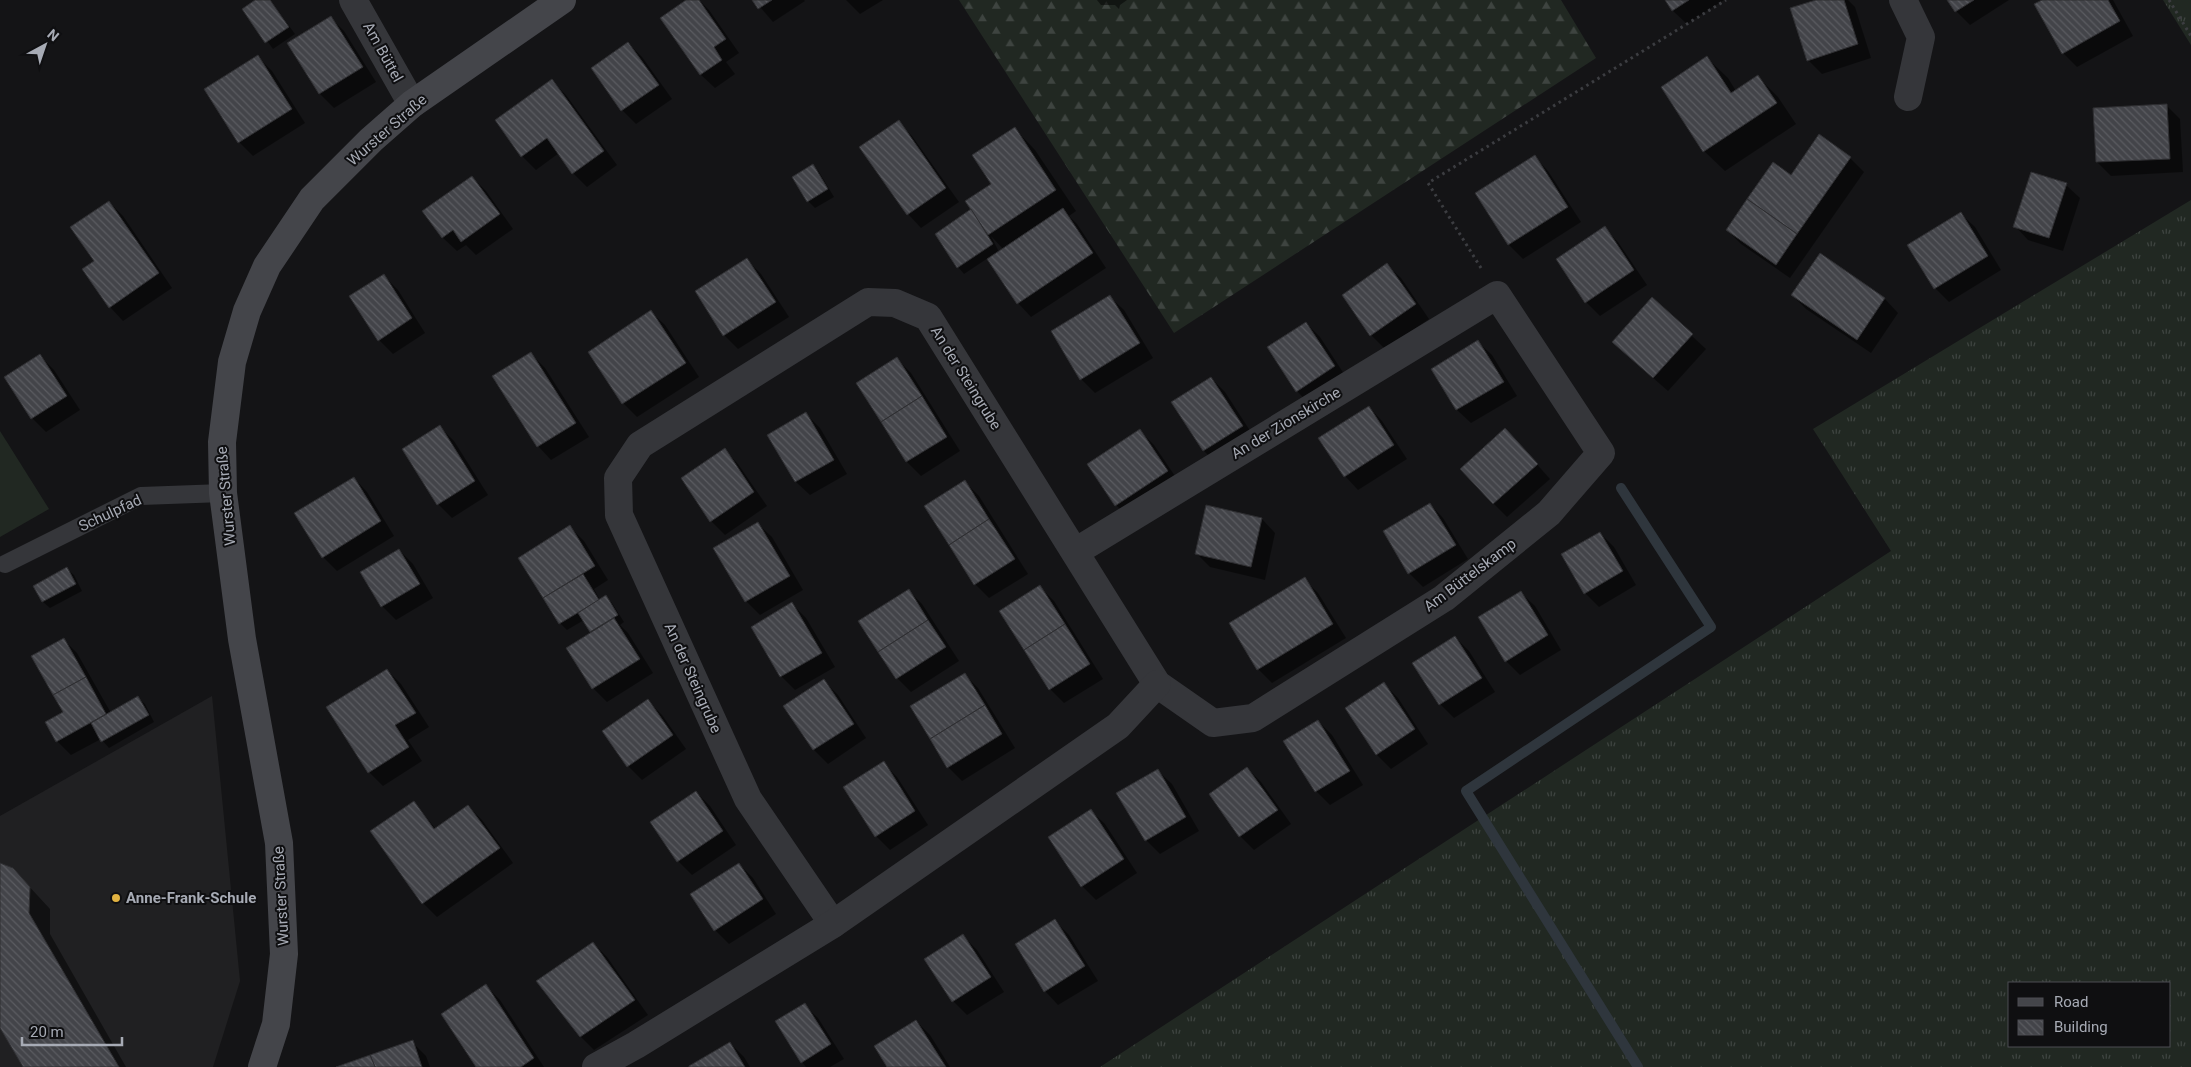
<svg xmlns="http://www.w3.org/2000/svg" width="2191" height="1067" font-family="Roboto,sans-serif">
<defs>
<pattern id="grass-tufts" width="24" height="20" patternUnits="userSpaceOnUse" patternTransform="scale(1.25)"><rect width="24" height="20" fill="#212822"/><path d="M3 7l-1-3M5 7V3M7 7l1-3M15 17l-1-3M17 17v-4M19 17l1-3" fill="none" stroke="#3e4440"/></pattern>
<pattern id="forest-firs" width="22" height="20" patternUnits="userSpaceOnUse" patternTransform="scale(1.25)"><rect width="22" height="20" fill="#212822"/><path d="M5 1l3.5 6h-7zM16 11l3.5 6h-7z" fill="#3e4440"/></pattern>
<pattern id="building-back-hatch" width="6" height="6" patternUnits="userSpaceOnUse" patternTransform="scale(1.25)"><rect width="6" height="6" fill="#434449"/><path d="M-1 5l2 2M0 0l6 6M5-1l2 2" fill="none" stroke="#5b5c61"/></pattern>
</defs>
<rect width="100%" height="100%" fill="#141416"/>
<path fill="#202022" d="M212,696L240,981L213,1067H0V816Z"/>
<g fill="url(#grass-tufts)" fill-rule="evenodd">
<path d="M2163,0H2191V45Z"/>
<path d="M2191,200V1067H1100L1891,551L1813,429ZM2170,983V1046H2010V983Z"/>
</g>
<path fill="url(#forest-firs)" d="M959,0H1561L1596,58L1174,333Z"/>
<path fill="#212822" d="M0,431L49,509L0,537Z"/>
<g fill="#0007" fill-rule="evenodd">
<path d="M257,0H270L295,34L273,49L244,9Z"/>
<path d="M689,0H699L709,10L739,53L726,62L735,74L715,88L701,75L662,19Z"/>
<path d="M754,0H804L805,1L773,22Z"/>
<path d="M846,0H883L860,14Z"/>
<path d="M1097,0H1127L1120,5L1119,9L1115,5H1101Z"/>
<path d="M1666,0H1724L1687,24L1673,11Z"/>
<path d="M1820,0H1848L1855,7L1871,58L1822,74L1808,60Z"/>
<path d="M1949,0H2009L1970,25L1956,11Z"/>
<path d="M2045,0H2113L2133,36L2077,67L2063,53L2036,5Z"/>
<path d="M330,17L344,31L376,82L334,108L320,94L289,43Z"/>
<path d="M628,43L642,57L672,99L636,124L622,110Z"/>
<path d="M258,57L272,71L305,123L253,156L239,142Z"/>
<path d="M1707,58L1728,78L1736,91L1758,77L1778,97L1796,124L1725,171L1704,151Z"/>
<path d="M552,81L566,95L617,165L587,187L573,173L559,153L536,170L522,156L497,121Z"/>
<path d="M2166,105L2180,119L2183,172L2111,176L2097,162Z"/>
<path d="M898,122L912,136L959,202L921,228L908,214Z"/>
<path d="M1015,129L1035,150L1076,211L1069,216L1077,224L1106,268L1031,317L1018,303L988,258L964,274L958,267L970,211L993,185ZM991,236L1003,249L999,252Z"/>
<path d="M1535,157L1548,171L1581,222L1523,259L1509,245L1477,194Z"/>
<path d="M1850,158L1864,172L1790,278L1741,244L1727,230L1791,177Z"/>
<path d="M813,165L819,172L834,197L815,208L808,201Z"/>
<path d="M472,177L486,191L513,229L476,255L466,245L457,251L443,238L424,211Z"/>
<path d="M2066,185L2080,198L2063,251L2028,240L2015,226Z"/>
<path d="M109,202L123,216L172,288L123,321L110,307Z"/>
<path d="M1961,214L1975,227L2001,270L1949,302L1935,288Z"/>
<path d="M1604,228L1618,242L1647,285L1600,316L1586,302Z"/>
<path d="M1820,255L1885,299L1898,313L1871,353L1806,309L1792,295Z"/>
<path d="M747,260L761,274L789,317L738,349L724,335Z"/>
<path d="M1387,265L1401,278L1429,319L1385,349L1371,335Z"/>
<path d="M384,276L398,290L425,333L393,354L379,340Z"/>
<path d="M1110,297L1124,310L1153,358L1095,393L1081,379Z"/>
<path d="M1652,299L1706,349L1668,391L1628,356Z"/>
<path d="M651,312L665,325L699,377L637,417L623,403Z"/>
<path d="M1306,323L1320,337L1348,380L1310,405L1297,391Z"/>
<path d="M1478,342L1492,355L1517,396L1471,423L1457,410L1433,369Z"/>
<path d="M531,354L545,368L589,437L551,460L538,446Z"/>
<path d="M40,356L54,370L80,410L46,432L32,418Z"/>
<path d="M897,359L911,373L960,451L921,476L907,462L858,384Z"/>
<path d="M1211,378L1225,392L1256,440L1218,465L1204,451L1173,402Z"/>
<path d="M1369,407L1382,421L1407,459L1358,490L1345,476Z"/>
<path d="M806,414L820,428L847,474L810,495L796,482L769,435Z"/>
<path d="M440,427L454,441L488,495L452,518L438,504Z"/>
<path d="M1140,431L1154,445L1181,485L1130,519L1116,505Z"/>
<path d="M1519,444L1550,479L1507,517L1493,503Z"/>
<path d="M725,450L738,464L767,506L725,535L711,521Z"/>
<path d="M354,478L367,492L394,536L337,571L323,557Z"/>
<path d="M965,482L979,496L1028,574L989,598L975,584Z"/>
<path d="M1430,504L1443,518L1468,559L1423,587L1409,573Z"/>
<path d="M1262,519L1275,533L1265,580L1210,567L1196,553Z"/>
<path d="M758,524L772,537L803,590L760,615L746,601Z"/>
<path d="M570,527L584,541L608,580L594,589L600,600L606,597L612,603L624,622L620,625L628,633L653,673L607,702L593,688L592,633L584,620L567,630L560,623L520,558Z"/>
<path d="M1600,533L1614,547L1636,585L1599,607L1585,593Z"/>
<path d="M399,550L413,564L433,598L396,620L382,606Z"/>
<path d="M67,569L74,575L82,591L50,608L43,602L35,586Z"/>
<path d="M1304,579L1318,593L1346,638L1272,683L1258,669Z"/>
<path d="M1040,587L1054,601L1103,679L1064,703L1050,689L1001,611Z"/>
<path d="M908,590L922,604L959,661L911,692L897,678Z"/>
<path d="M1521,593L1535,606L1561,650L1520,675L1506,661Z"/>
<path d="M792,604L806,618L835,667L795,690L781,676Z"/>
<path d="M1455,637L1469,651L1495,692L1454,718L1440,704L1414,664Z"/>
<path d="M63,639L77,653L111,713L138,698L145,704L154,722L109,748L101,739L71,755L57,741L65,712Z"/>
<path d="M387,670L401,684L429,727L408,740L422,761L383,786L369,772Z"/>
<path d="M964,674L978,688L1015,748L962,781L948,767Z"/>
<path d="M824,681L838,695L866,738L828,764L814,750L785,706Z"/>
<path d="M1384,684L1398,698L1428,744L1391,769L1377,755L1347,709Z"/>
<path d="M648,701L662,715L686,749L642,780L628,766Z"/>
<path d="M1318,721L1332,735L1363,785L1330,805L1316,791Z"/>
<path d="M883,763L897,777L928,825L890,850L876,836Z"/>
<path d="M1247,768L1261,782L1291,824L1254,850L1240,836Z"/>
<path d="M1158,771L1172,784L1199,831L1160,854L1146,840Z"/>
<path d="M696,792L710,806L736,845L692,875L678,861L652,822Z"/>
<path d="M413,802L436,829L468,806L482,820L513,863L437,917L423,903L372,832Z"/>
<path d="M1091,811L1105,824L1137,873L1096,900L1082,886Z"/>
<path d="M739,864L753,878L776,914L729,944L715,930Z"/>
<path d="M0,865L13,869L50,909V934L126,1067H24L0,1025Z"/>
<path d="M1055,921L1069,935L1098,981L1058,1005L1045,991Z"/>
<path d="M963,936L977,950L1004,992L967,1015L953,1001Z"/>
<path d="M593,943L607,957L648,1015L594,1050L580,1036Z"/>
<path d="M486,986L500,1000L544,1067H477Z"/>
<path d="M804,1005L818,1018L844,1059L830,1067H806L802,1062Z"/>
<path d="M916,1021L930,1035L950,1067H889Z"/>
<path d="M412,1042L426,1056L430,1067H340Z"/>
<path d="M730,1043L744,1057L750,1067H691Z"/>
</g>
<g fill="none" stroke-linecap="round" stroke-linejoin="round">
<path stroke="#2f363d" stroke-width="10" d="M1621,488L1711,627L1466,791L1638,1067"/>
</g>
<g fill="url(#building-back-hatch)" stroke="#2e2e31">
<path d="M255,0H270L289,27L265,43L242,9Z"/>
<path d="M686,0H699L726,39L714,47L722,60L700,75L660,18Z"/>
<path d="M752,0H772L758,9Z"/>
<path d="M1665,0H1689L1672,11Z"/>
<path d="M1816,0H1844L1858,44L1807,61L1790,8Z"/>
<path d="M1947,0H1974L1955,12Z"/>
<path d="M2042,0H2108L2120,21L2062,54L2034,4Z"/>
<path d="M331,16L363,67L319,94L287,43Z"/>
<path d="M628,42L659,85L621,111L591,68Z"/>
<path d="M258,55L292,109L238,143L204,89Z"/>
<path d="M1707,56L1731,93L1758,75L1777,103L1703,152L1661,87Z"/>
<path d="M552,79L604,151L572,174L547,138L521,157L495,120Z"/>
<path d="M2167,104L2170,159L2096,162L2093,108Z"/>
<path d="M899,120L946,188L907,215L859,147Z"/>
<path d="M1015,127L1056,190L988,235L965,201L991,184L972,155Z"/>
<path d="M1819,134L1851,157L1797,234L1747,199L1773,162L1791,175Z"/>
<path d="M1535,155L1568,207L1508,245L1475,193Z"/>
<path d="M813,164L828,189L807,202L792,177Z"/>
<path d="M2031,172L2067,183L2049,238L2013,227Z"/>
<path d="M472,176L500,214L461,242L453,230L442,238L422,211Z"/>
<path d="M1747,199L1797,234L1776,265L1726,230Z"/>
<path d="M109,201L159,273L109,308L82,269L94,261L70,227Z"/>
<path d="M1063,208L1093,253L1017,304L987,259Z"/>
<path d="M971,209L993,244L957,268L935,234Z"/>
<path d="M1961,212L1988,256L1934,289L1907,245Z"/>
<path d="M1605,226L1634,270L1585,303L1556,259Z"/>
<path d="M1820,253L1885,298L1857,340L1791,295Z"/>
<path d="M747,258L776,302L723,336L695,291Z"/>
<path d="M1387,263L1416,304L1370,336L1342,295Z"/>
<path d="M384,274L412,318L378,341L349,296Z"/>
<path d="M1110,295L1140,343L1080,380L1051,331Z"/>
<path d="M1652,297L1693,334L1653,378L1612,342Z"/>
<path d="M651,310L686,363L622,404L588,352Z"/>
<path d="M1306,322L1335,366L1296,392L1267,347Z"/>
<path d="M1478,340L1504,382L1456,410L1431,369Z"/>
<path d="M531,352L576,423L537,447L492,376Z"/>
<path d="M40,354L67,396L31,419L4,377Z"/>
<path d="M897,357L922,396L881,422L856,383Z"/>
<path d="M1211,377L1243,426L1203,451L1171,402Z"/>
<path d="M922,396L947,437L906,462L881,422Z"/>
<path d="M1369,406L1394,445L1344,477L1318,438Z"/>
<path d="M806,412L834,460L795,482L767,435Z"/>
<path d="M440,425L475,481L437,505L402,449Z"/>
<path d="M1505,428L1538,464L1493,504L1460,469Z"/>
<path d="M1140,429L1168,471L1115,506L1087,464Z"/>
<path d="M725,448L754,492L710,522L681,478Z"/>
<path d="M354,477L381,521L322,558L294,513Z"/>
<path d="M965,480L989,519L949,545L924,506Z"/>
<path d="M1430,503L1456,545L1408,574L1383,531Z"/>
<path d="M1206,505L1262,518L1251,567L1195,554Z"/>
<path d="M989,519L1015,559L974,585L949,545Z"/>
<path d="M758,522L790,576L745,602L713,548Z"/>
<path d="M570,525L595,566L543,598L518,558Z"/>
<path d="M1600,532L1623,571L1584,594L1561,554Z"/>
<path d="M399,549L420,584L381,607L360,572Z"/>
<path d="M67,567L76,584L42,602L33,586Z"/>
<path d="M583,574L599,600L559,624L543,598Z"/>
<path d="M1305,577L1333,624L1257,670L1229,623Z"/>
<path d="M1040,585L1065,624L1024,650L999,611Z"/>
<path d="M909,589L928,620L878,652L858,621Z"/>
<path d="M1521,591L1548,635L1505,662L1478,617Z"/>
<path d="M606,595L618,615L590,632L578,613Z"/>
<path d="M792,602L822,653L780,677L751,627Z"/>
<path d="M614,618L640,659L592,689L566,648Z"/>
<path d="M928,620L946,647L896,679L878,652Z"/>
<path d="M1065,624L1090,664L1049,690L1024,650Z"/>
<path d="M1455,636L1482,678L1439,705L1412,663Z"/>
<path d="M64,638L86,677L53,695L31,656Z"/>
<path d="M387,669L416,713L395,725L409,747L368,773L326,707Z"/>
<path d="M965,673L985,705L930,739L910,706Z"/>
<path d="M86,677L106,714L56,742L45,722L63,712L53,695Z"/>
<path d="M824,679L854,724L813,750L783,706Z"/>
<path d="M1384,682L1415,729L1376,755L1345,708Z"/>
<path d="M138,696L149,715L101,742L91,723Z"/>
<path d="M648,699L673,735L627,767L602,731Z"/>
<path d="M985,705L1002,734L947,768L930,739Z"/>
<path d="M1318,720L1350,771L1315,792L1283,741Z"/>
<path d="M884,761L915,811L875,837L843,787Z"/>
<path d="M1247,767L1278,810L1239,837L1209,794Z"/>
<path d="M1158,769L1186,817L1145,841L1116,793Z"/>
<path d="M696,791L723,831L677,862L650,822Z"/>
<path d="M414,801L434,829L468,805L500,848L422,904L370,831Z"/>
<path d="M1091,809L1124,859L1081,887L1048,837Z"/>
<path d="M0,863L13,868L30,887L29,913L119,1067H23L0,1028Z"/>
<path d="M739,863L763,899L714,931L690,894Z"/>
<path d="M1055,919L1085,966L1044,992L1015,944Z"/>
<path d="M963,934L991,977L952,1002L924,959Z"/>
<path d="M593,942L635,1000L580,1037L536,981Z"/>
<path d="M486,984L534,1058L521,1067H476L441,1014Z"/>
<path d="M805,1003L831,1044L801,1063L775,1021Z"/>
<path d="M916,1020L946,1067H887L874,1046Z"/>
<path d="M413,1040L422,1067H375L370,1055Z"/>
<path d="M730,1042L745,1067H689V1066Z"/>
<path d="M370,1055L375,1067H336Z"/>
</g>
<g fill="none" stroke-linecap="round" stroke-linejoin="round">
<g stroke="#3c3d41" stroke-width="3" stroke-dasharray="2.5 4" stroke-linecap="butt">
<path d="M2169,0L2191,36"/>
<path d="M1481,268L1428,183L1726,0"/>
</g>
<path stroke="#35363a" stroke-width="18" d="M5,564L141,496L223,493"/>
<g stroke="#35363a" stroke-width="28">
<path d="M353,0L412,104"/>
<path d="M1903,0L1921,37L1908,97"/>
<path d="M833,924L748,799L619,515L618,478L640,445L868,302L895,303L928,317L1157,684L1213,723L1253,718L1444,598L1549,513L1601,453L1497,295L1075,552"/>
<path d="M596,1067L636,1045L833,924L1118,726L1157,684"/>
</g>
<path stroke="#44454a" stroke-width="28" d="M262,1067L276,1024L284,954L279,843L242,639L223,493L222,442L232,362L247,311L267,266L312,199L371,140L412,104L562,0"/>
</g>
<circle fill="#e1b241" stroke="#0f0f11" stroke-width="2" cx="116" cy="898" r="5"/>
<g text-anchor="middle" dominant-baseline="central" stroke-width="4" stroke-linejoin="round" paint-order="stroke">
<g font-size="15" fill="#a7abb5" stroke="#0f0f11">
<text transform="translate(383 52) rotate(61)">Am Büttel</text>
<text transform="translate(387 130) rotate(-41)">Wurster Straße</text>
<text transform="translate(966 378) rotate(58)">An der Steingrube</text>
<text transform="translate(1286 423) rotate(-31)">An der Zionskirche</text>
<text transform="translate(226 496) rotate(-95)">Wurster Straße</text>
<text transform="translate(110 513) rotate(-25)">Schulpfad</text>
<text transform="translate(1470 575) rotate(-37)">Am Büttelskamp</text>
<text transform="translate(693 678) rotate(66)">An der Steingrube</text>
<text transform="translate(281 896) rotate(-93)">Wurster Straße</text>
</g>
<g font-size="15" font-weight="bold" fill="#a7abb5" stroke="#0f0f11" text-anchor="start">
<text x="126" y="898">Anne-Frank-Schule</text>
</g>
</g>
<rect x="2008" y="982" width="162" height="65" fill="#0f0f11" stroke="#4c4d53"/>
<rect x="2018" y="998" width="25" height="8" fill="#44454a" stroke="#4c4d53"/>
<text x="2054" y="1007" font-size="15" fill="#a7abb5">Road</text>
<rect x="2018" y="1020" width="25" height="15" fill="url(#building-back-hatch)" stroke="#4c4d53"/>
<text x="2054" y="1032" font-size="15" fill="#a7abb5">Building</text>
<g transform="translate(45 45) rotate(40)" stroke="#0f0f11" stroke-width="4" paint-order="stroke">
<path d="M0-4L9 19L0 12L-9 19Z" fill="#a7abb5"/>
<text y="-8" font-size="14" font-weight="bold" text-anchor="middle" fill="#a7abb5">N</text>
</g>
<path d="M22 1037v8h100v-8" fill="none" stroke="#a7abb5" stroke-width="2.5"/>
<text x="30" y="1037" font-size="15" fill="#a7abb5" stroke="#0f0f11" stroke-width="4" paint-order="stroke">20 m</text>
</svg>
